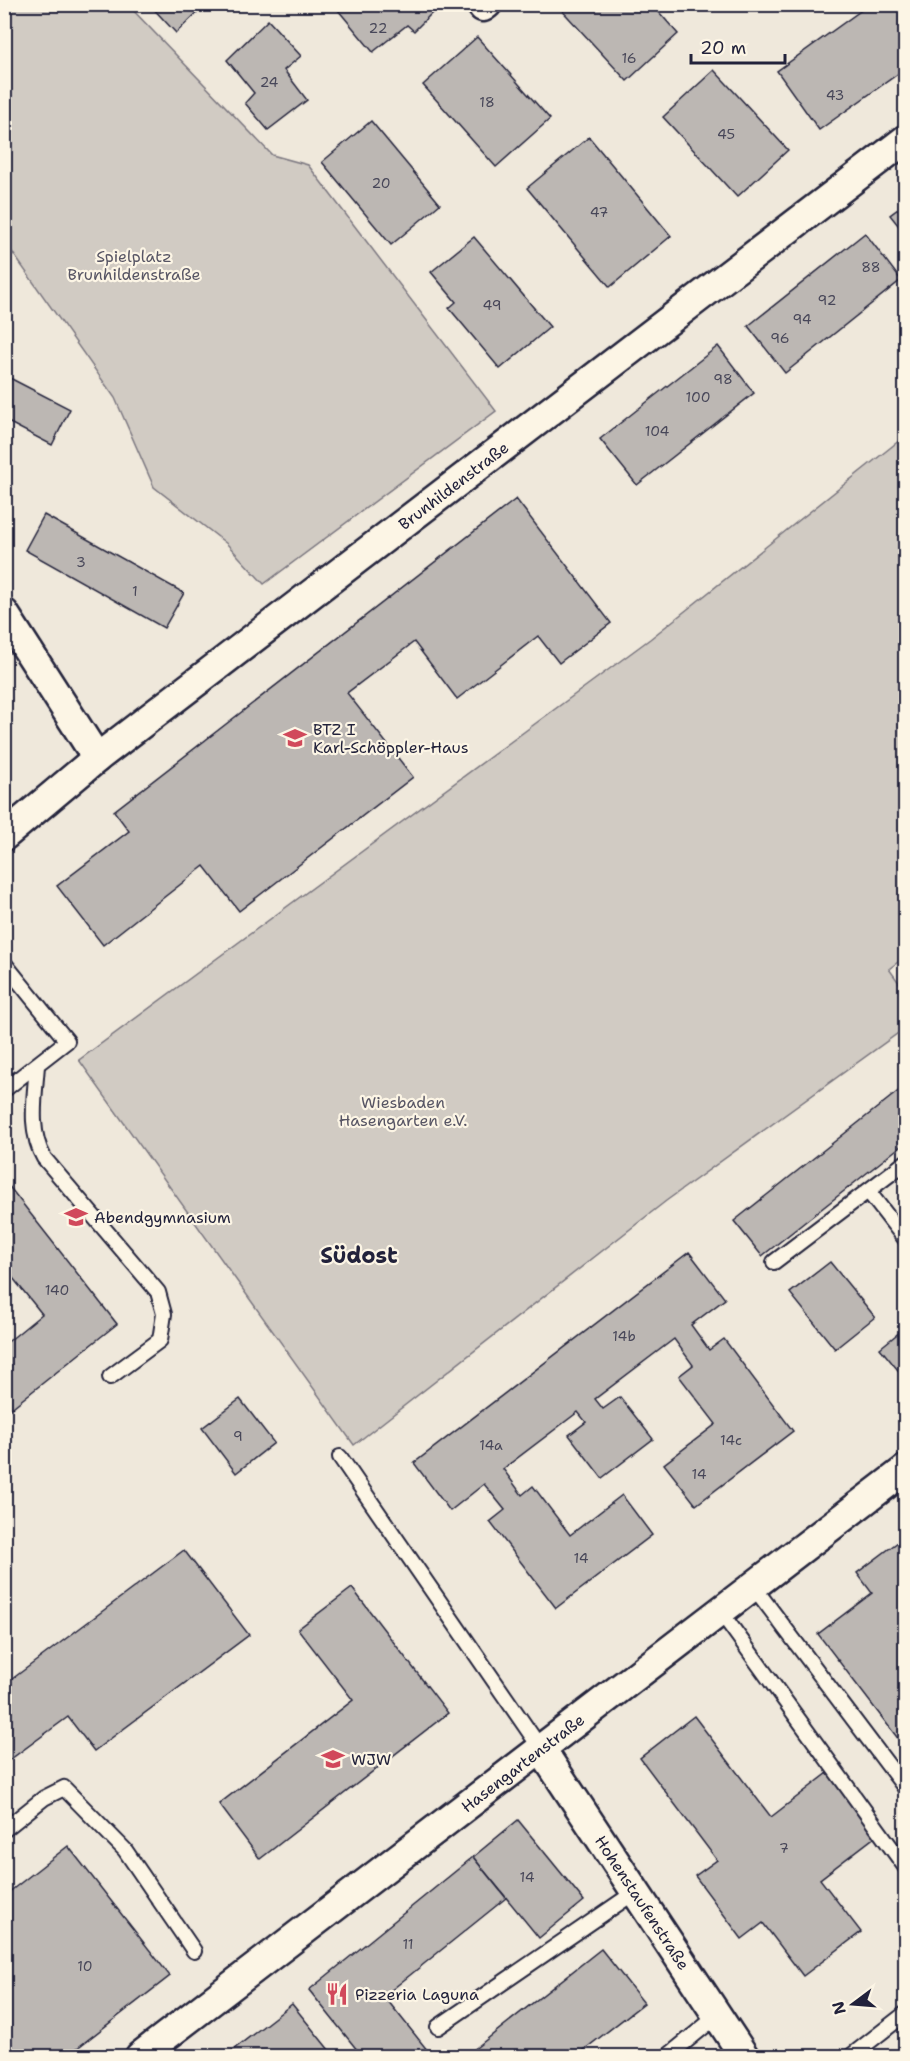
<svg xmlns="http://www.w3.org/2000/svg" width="910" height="2061" font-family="'Shantell Sans',sans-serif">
<rect width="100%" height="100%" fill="#efe8db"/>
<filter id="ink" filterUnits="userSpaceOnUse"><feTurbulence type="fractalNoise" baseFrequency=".0167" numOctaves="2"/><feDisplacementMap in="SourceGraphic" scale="12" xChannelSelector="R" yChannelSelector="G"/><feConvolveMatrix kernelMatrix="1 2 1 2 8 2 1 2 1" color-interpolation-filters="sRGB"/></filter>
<g filter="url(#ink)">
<g fill="#d1cbc3" stroke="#7a767f" stroke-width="1.5">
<path d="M5,4L128,5L272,155L308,165L496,411L264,584L227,544L154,487L115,398L5,242Z"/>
<path d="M905,436L906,956L889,969L905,991V1028L666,1201L354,1445L79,1060L650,639Z"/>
</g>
<g fill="#bcb7b3" stroke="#22223b" stroke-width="1.5">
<path d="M149,4H206L176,33Z"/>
<path d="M333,4H441L414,31L407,25L373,52Z"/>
<path d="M652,4L678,34L627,81L557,5Z"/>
<path d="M870,4H906V68L819,130L777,71Z"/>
<path d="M268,20L301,56L284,70L307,100L268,130L245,103L254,93L227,60Z"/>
<path d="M477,37L550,119L496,167L423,85Z"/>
<path d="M714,70L788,150L737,197L663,117Z"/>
<path d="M371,121L440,204L391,245L322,162Z"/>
<path d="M589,137L671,236L610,287L527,188Z"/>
<path d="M906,203V235L890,215Z"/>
<path d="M865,233L901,280L785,373L748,326Z"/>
<path d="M474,237L550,327L500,369L449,308L456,302L431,272Z"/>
<path d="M718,346L754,393L637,485L600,439Z"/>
<path d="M4,375L70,409L52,445L4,420Z"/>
<path d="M516,499L611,623L559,663L538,636L457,699L414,642L347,693L413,777L239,911L204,866L103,945L57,886L129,831L114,811Z"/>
<path d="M44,515L184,593L164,628L25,550Z"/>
<path d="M906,1085V1142L762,1256L734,1221Z"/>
<path d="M4,1180L117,1324L4,1414V1345L42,1314L4,1267Z"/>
<path d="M689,1252L725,1299L691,1325L709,1350L724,1339L793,1431L696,1505L664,1464L716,1424L679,1376L693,1365L674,1339L595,1399L603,1409L620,1397L653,1439L602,1478L569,1435L586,1422L578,1412L503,1469L522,1495L533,1486L570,1535L622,1495L652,1535L556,1608L490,1522L505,1510L484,1484L450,1511L414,1463Z"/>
<path d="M830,1262L875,1317L835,1349L790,1293Z"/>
<path d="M906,1327V1380L880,1348Z"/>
<path d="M240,1399L274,1443L236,1473L202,1428Z"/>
<path d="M906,1536V1630L899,1635L906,1643V1749L818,1634L872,1593L857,1573Z"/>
<path d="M184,1550L249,1635L94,1751L68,1717L4,1764V1685Z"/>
<path d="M352,1588L448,1713L260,1859L219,1804L353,1700L298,1629Z"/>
<path d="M694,1716L771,1817L828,1773L876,1836L820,1879L861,1932L803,1976L763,1923L742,1939L695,1876L717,1860L640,1758Z"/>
<path d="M518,1820L584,1901L539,1938L473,1857Z"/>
<path d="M68,1846L170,1976L67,2056H4V1896Z"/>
<path d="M473,1857L506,1898L384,1996L432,2056H362L309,1990Z"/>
<path d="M601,1949L644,2003L576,2056H476L472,2051Z"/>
<path d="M292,2004L334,2056H225Z"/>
</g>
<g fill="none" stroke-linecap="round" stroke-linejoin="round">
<g stroke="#22223b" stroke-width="18">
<g id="lane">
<path d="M4,963L67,1041L4,1090"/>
<path d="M37,1065C35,1096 28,1130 44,1158L158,1292L164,1314L160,1340L110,1377"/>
<path d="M868,1191L906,1240"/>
<path d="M774,1262L906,1162"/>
<path d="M340,1457L541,1749"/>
<path d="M753,1586L906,1789"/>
<path d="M720,1611L906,1868"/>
<path d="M4,1830L44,1798L64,1788L125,1850L194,1951"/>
<path d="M438,2027L635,1892"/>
<path d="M668,2056L717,2016"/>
<path d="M851,2056L906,2013"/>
</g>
</g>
<g stroke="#22223b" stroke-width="33">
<g id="street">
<path d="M481,4L483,7L487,4"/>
<path d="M4,613L97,758"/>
<path id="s1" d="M4,836L97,758L906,139"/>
<path id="s2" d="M541,1749L744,2056"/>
<path id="s3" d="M140,2056L906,1469"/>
</g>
</g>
<use href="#lane" stroke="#fcf5e5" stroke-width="14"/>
<use href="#street" stroke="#fcf5e5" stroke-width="28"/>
</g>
</g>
<defs>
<g id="school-bare" transform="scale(1.8)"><path d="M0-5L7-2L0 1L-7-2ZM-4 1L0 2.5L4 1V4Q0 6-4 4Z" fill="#d1495b" stroke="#fcf5e5" stroke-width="2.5" paint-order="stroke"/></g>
<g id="restaurant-bare" transform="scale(1.8)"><path d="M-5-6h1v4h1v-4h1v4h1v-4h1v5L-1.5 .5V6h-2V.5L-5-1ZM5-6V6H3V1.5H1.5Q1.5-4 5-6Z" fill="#d1495b" stroke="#fcf5e5" stroke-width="2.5" paint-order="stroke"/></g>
</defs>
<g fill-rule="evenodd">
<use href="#school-bare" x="295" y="738"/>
<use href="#school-bare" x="76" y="1217"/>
<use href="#school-bare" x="333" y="1759"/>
<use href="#restaurant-bare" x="337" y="1994"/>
</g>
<g text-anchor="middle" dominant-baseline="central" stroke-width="4.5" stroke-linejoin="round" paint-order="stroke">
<g font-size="14" fill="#484759">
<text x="378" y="28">22</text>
<text x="629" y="58">16</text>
<text x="269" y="82">24</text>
<text x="835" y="95">43</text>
<text x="487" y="102">18</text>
<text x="726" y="134">45</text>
<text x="381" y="183">20</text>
<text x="599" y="212">47</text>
<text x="871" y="267">88</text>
<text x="827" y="300">92</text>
<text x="492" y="305">49</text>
<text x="802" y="319">94</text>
<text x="780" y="338">96</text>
<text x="723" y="379">98</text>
<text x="698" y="397">100</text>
<text x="657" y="431">104</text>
<text x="81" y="562">3</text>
<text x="135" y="591">1</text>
<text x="57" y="1290">140</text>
<text x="624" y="1336">14b</text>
<text x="238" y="1436">9</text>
<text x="731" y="1440">14c</text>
<text x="491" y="1445">14a</text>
<text x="699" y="1474">14</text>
<text x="581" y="1558">14</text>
<text x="784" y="1848">7</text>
<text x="527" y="1877">14</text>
<text x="408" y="1944">11</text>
<text x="85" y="1966">10</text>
</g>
<g font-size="16" fill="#575564" stroke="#fcf5e5">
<text x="134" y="256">Spielplatz<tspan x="134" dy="18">Brunhildenstraße</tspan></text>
<text x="403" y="1102">Wiesbaden<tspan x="403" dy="18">Hasengarten e.V.</tspan></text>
</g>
<g font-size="16" fill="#22223b" stroke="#fcf5e5">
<text stroke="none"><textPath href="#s1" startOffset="570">Brunhildenstraße</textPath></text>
<text stroke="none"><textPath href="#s3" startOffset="482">Hasengartenstraße</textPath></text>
<text stroke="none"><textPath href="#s2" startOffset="184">Hohenstaufenstraße</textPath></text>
</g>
<g font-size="16" fill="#22223b" stroke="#fcf5e5" text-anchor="start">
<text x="313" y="729">BTZ I<tspan x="313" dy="18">Karl-Schöppler-Haus</tspan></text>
<text x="94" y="1217">Abendgymnasium</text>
<text x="351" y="1759">WJW</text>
<text x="355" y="1994">Pizzeria Laguna</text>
</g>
<g font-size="22" font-weight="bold" fill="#22223b" stroke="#fcf5e5">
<text x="359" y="1255">Südost</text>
</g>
</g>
<rect width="910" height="2061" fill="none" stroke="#fcf5e5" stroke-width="24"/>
<rect x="12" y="12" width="886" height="2037" fill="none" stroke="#22223b" stroke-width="2" filter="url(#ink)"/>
<g transform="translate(853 2004) rotate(254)" stroke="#fcf5e5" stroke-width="4.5" paint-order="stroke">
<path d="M0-4.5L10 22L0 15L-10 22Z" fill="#22223b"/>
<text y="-9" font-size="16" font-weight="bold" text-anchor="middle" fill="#22223b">N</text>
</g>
<path d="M691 54v9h94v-9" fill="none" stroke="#22223b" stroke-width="3"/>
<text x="700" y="54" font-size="18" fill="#22223b" stroke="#fcf5e5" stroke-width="4.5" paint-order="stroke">20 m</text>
</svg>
